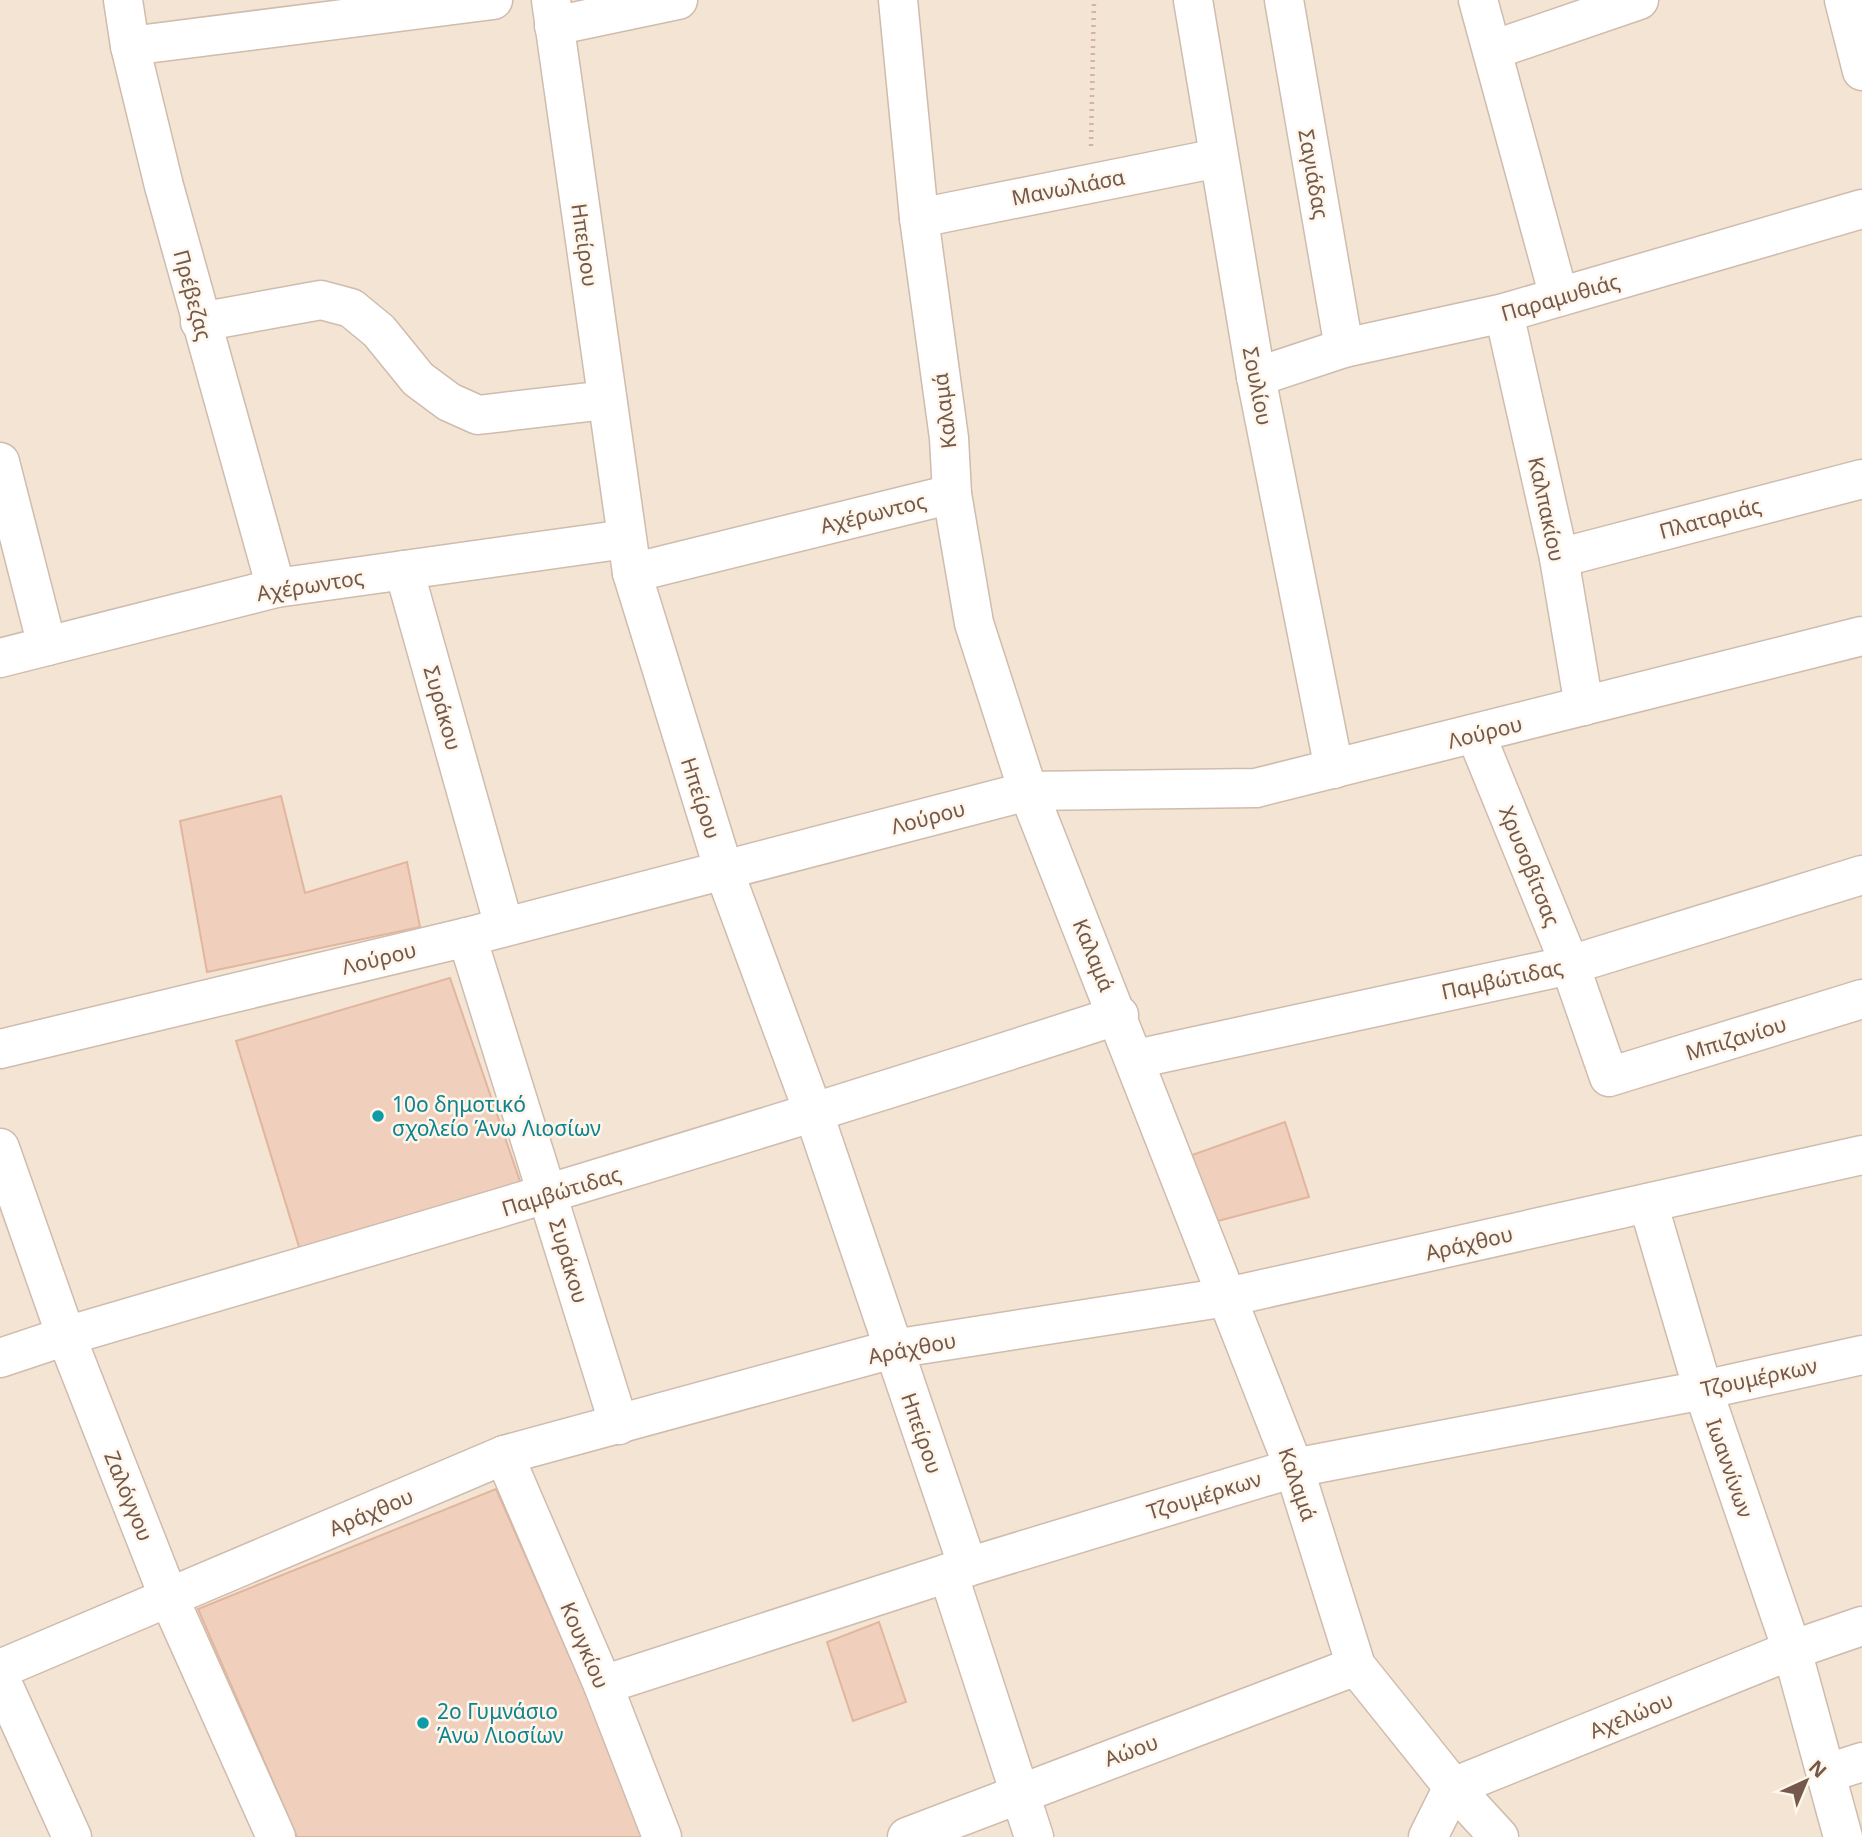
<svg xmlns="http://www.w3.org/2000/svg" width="1862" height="1837" font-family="'Noto Sans',sans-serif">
<rect width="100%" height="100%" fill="#fcf2e5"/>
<rect fill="#f3e4d3" x="0" y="0" width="1862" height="1837"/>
<g fill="#f0d0bd" stroke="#e2b69e" stroke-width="2">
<path d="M281,796L305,893L407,862L420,927L207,972L180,821Z"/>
<path d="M450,978L523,1190L300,1250L236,1041Z"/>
<path d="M1285,1122L1309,1197L1214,1222L1192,1155Z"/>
<path d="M496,1489L649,1837H297L198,1609Z"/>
<path d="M879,1622L906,1702L853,1721L827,1642Z"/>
</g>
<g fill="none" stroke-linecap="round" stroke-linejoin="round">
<g stroke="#cfbcae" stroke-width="41">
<g id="street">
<path d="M123,0L130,46L164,186L276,588"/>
<path d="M551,0L632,573L724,871L814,1114L968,1567"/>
<path d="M898,0L919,218L949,438L952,494L974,623L1028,791L1294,1468L1356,1666L1453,1787L1499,1837"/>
<path d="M1193,0L1256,377L1334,769"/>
<path d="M1284,0L1344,348"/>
<path d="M1478,0L1559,297"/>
<path d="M554,26L678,0"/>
<path d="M130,46L493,0"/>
<path d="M1493,50L1639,0"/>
<path d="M919,218L1218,158"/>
<path d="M1504,313L1559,558L1584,706"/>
<path d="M200,322L321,300L351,308L379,331L418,379L449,402L478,415L606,400"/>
<path d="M1256,377L1344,348L1504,313L1862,209"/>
<path d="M0,462L47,646"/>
<path d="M1559,558L1862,479"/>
<path d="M404,570L504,926"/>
<path d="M632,573L952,494"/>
<path d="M0,658L276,588L626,539"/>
<path d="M1476,735L1570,965L1609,1077L1862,999"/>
<path d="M467,937L619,1425"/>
<path d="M0,1049L467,937L1028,791L1256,788L1862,636"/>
<path d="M1136,1059L1570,965L1862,875"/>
<path d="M0,1148L66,1336L169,1598L276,1837"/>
<path d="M1648,1203L1703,1390L1792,1650L1843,1837"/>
<path d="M0,1358L66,1336C418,1233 770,1129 1119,1015"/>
<path d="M504,1455L603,1685L662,1837"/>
<path d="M948,1573L1034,1837"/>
<path d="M0,1669L504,1455L893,1349L1227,1297L1862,1155"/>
<path d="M0,1678L72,1837"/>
<path d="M603,1685L948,1573L1294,1468L1703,1390L1862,1355"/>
<path d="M1828,1773L1862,1762"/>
<path d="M907,1837L1356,1666"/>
<path d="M1428,1837L1453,1787L1792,1650L1862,1626"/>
</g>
</g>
<g stroke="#d2bbac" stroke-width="41">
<path id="secondary" d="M1844,0L1862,71"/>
</g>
<path stroke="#d5b3a0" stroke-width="4.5" stroke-dasharray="2 5" stroke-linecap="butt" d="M1091,146L1094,0"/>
<use href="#street" stroke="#fff" stroke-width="38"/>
<use href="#secondary" stroke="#fff" stroke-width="38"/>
</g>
<g fill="#0f9aa8" stroke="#fef6eb" stroke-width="2.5">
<circle cx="378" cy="1116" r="7"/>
<circle cx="423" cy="1723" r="7"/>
</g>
<g text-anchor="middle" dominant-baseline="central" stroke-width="5" stroke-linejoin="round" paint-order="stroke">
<g font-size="21" fill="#73584b" stroke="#fef6eb">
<text transform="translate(1314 174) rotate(80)">Σαγιάδας</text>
<text transform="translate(1068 187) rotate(-11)">Μανωλιάσα</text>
<text transform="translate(585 245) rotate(82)">Ηπείρου</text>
<text transform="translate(193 295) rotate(75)">Πρέβεζας</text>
<text transform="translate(1560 297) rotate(-16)">Παραμυθιάς</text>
<text transform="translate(1258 386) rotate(79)">Σουλίου</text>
<text transform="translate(944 411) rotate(-97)">Καλαμά</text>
<text transform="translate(1547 509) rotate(78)">Καλπακίου</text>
<text transform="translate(873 513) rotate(-14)">Αχέρωντος</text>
<text transform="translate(1710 518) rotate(-15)">Πλαταριάς</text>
<text transform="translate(310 585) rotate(-9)">Αχέρωντος</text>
<text transform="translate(443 708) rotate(74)">Συράκου</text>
<text transform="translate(1485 732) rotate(-14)">Λούρου</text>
<text transform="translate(701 798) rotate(72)">Ηπείρου</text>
<text transform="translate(928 817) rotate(-15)">Λούρου</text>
<text transform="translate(1530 866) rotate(68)">Χρυσοβίτσας</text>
<text transform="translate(1094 955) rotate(68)">Καλαμά</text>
<text transform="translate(379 958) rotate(-14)">Λούρου</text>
<text transform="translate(1502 979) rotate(-12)">Παμβώτιδας</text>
<text transform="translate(1736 1038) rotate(-17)">Μπιζανίου</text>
<text transform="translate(561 1191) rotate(-17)">Παμβώτιδας</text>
<text transform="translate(1469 1243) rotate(-13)">Αράχθου</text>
<text transform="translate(569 1261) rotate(73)">Συράκου</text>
<text transform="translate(912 1348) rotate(-11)">Αράχθου</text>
<text transform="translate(1759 1377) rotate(-12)">Τζουμέρκων</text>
<text transform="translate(922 1433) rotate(71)">Ηπείρου</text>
<text transform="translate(1730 1468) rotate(71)">Ιωαννίνων</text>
<text transform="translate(1298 1484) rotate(71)">Καλαμά</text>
<text transform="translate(1204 1495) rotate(-17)">Τζουμέρκων</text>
<text transform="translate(129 1496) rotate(68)">Ζαλόγγου</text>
<text transform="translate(371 1512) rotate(-23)">Αράχθου</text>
<text transform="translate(585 1645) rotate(67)">Κουγκίου</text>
<text transform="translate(1631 1715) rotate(-22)">Αχελώου</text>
<text transform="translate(1131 1750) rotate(-20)">Αώου</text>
</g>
<g font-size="21" fill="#0d838f" stroke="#fef6eb" text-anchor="start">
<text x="392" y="1104">10ο δημοτικό<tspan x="392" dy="24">σχολείο Άνω Λιοσίων</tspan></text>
<text x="437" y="1711">2ο Γυμνάσιο<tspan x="437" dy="24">Άνω Λιοσίων</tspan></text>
</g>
</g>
<g transform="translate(1806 1781) rotate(44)" stroke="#fef6eb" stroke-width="5" paint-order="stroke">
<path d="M0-5L12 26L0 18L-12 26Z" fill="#73584b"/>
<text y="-10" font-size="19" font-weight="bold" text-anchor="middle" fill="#73584b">N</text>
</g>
</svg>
